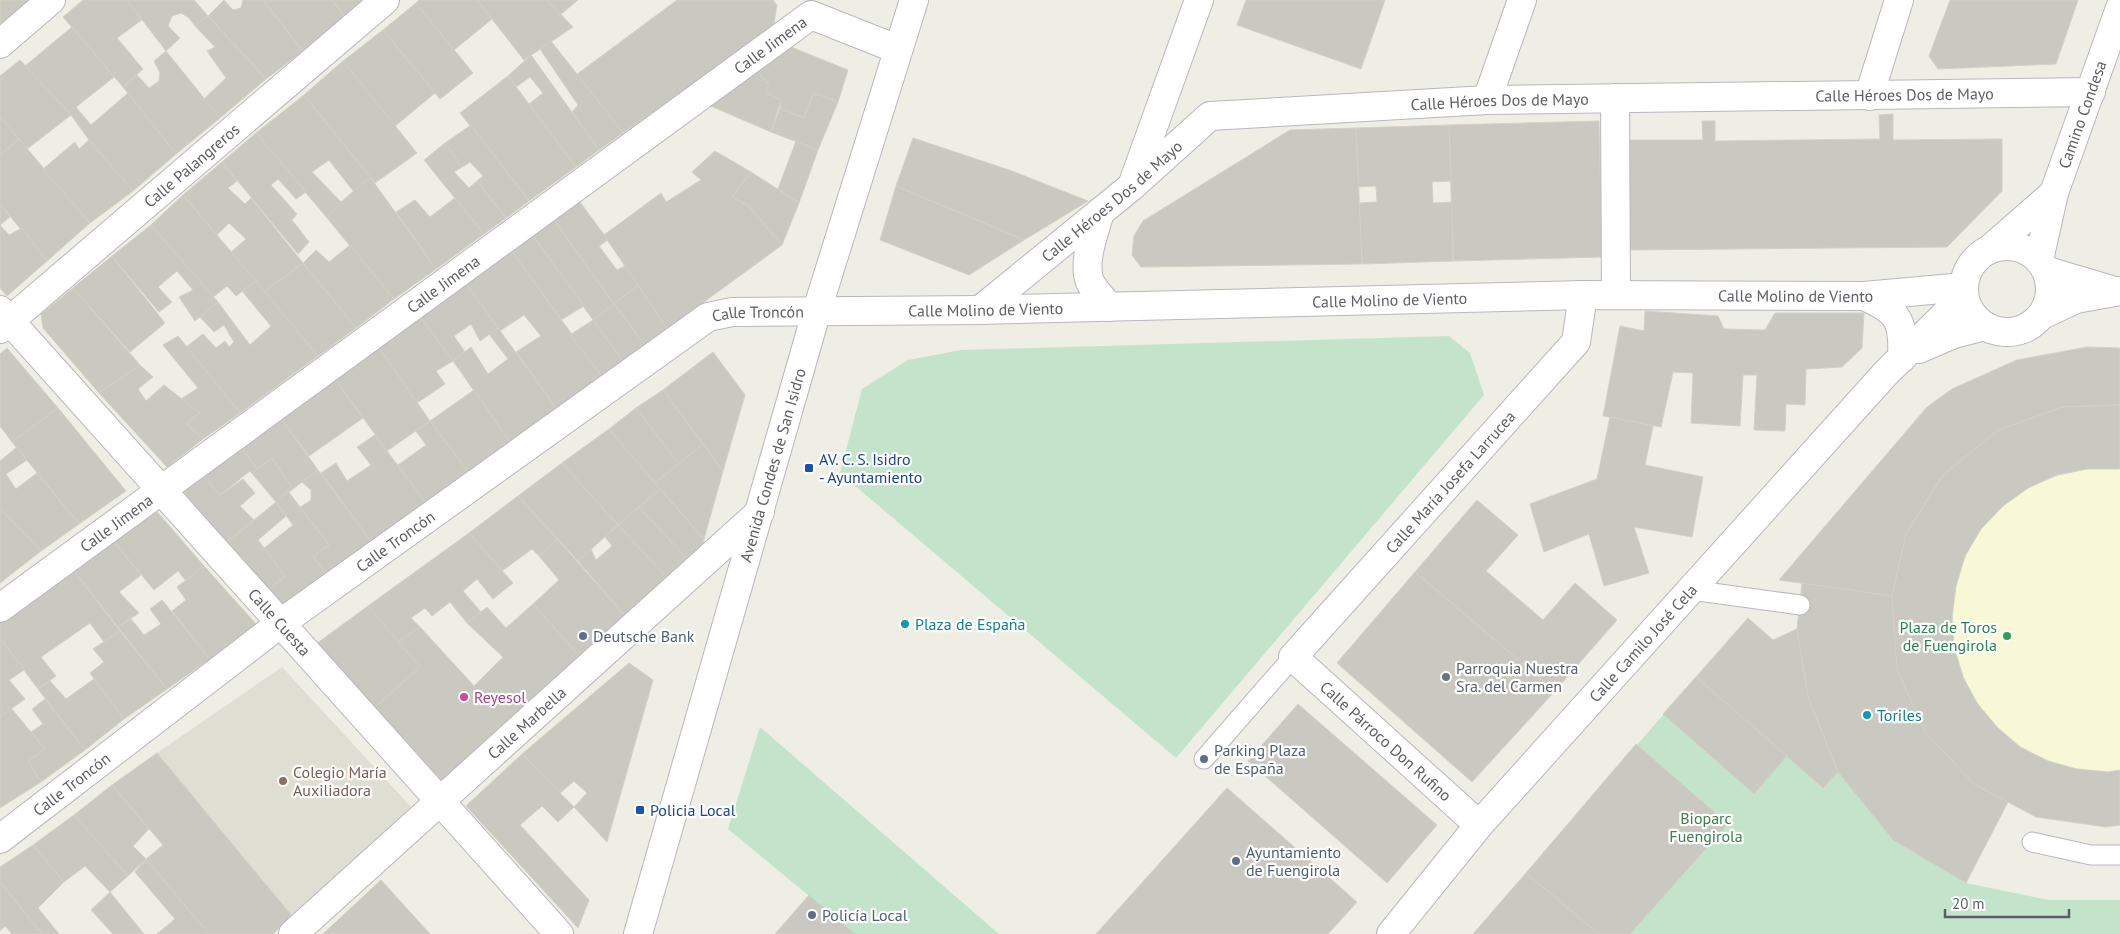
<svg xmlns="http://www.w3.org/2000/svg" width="2120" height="934" font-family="'PT Sans',sans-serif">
<rect width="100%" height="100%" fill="#eeeee5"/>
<path fill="#deded3" d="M282,667L413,809L292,916L157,753Z"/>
<g fill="#c3e4ca">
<path d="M1449,336L1470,353L1484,395L1176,758L840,473L862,389L908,360L961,350Z"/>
<path d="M1696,677L1823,788L1838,772L1893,840L1966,883L2049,900H2120V934H1473Z"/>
<path d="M760,727L999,934H855L728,829Z"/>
</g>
<path fill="#f8f8d6" d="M2087,469H2120V770C2090,774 2059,767 2033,753C1941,705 1926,576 2002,507C2027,485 2056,475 2087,469Z"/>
<g fill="#cac9c1" stroke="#d3d1c3">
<path d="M0,0H31L0,27Z"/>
<path d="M83,0H127L143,19L117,38L143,69L123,87L63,17Z"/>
<path d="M127,0H194L208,16L195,26L189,18L181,13L172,16L168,26L180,38L166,51Z"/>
<path d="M224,0L233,10L241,8L243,0H263L303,51L266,79L208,16Z"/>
<path d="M263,0H332L345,17L303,51Z"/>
<path d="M332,0H364L345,17Z"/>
<path d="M419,0H477L492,19L454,50L416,3Z"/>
<path d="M477,0H547L573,27L524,60Z"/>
<path d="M547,0H578L560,15Z"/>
<path d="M677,0H773L777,5L773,29L623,133L576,75Z"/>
<path d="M1246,0H1385L1361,69L1237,25Z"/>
<path d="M1950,0H2078L2056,64L1938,69L1929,56Z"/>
<path d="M416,3L473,73L440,99L383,30Z"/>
<path d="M208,16L266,79L220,118L204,99L226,78L207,51L215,47L195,26Z"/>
<path d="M72,27L114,77L76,107L91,125L128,93L176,154L133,191L89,140L71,115L25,66Z"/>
<path d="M383,30L435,93L394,127L343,61Z"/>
<path d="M551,41L623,133L599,150L572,112L578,105L540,49Z"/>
<path d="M786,45L848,70L838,102L814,93L804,118L780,108L781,100L765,92L769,85L754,68Z"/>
<path d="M166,51L220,118L176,154L123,87L137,75L149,88L159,81L160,73L154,61Z"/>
<path d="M531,55L599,150L576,167L529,104L543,93L530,77L516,87L508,76Z"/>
<path d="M20,60L71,115L27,149L0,117V76Z"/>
<path d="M343,61L417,153L375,183L304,95Z"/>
<path d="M754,68L769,85L765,92L781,100L771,132L706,104Z"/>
<path d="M508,76L576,167L529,201L460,113Z"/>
<path d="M814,93L838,102L818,150L771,132L780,108L804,118Z"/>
<path d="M304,95L370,177L354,192L329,160L312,172L341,202L327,218L256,133Z"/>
<path d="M1893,114V140L2002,139V191L1947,247L1629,250L1628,140H1703L1702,121H1715V141L1880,139L1879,115Z"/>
<path d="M0,117L19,139L0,155Z"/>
<path d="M1599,121L1602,257L1453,261L1449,125Z"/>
<path d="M471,125L529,201L506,218L477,181L483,176L470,162L462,167L445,143Z"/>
<path d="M1449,125L1451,181L1432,182L1433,203L1452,202L1453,261L1362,264L1359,203L1377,202L1376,186L1358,187L1356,128Z"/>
<path d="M1356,128L1362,264L1141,267L1132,255L1134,236L1143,221L1290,130Z"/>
<path d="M256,133L306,192L296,199L278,179L271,185L297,214L292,220L309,242L298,254L222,162Z"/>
<path d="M913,138L1012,171L1088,201L1024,240L896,186Z"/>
<path d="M19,139L90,223L47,261L0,204V155Z"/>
<path d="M89,140L133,191L90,223L43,169L75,142L79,149Z"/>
<path d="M796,141L818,150L799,203L778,189Z"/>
<path d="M445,143L462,167L454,172L469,188L477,181L506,218L484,234L424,160Z"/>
<path d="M715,151L751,172L732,197L748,205L782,245L667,329L604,235L661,193L666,202L701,180L692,172Z"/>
<path d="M222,162L237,181L228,188L245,204L251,198L303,263L264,292L231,252L246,239L229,223L217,235L183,195Z"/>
<path d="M751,172L799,203L782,245L748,205L732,197Z"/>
<path d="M370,177L436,269L394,299L327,218L341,202Z"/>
<path d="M896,186L1024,240L969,275L880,240Z"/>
<path d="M183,195L256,281L236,296L227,286L212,298L151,225Z"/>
<path d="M455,198L484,234L436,269L396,212L415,200L430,217Z"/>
<path d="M577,198L608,240L599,246L617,270L625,266L638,285L614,304L551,216Z"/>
<path d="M0,204L10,217L0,225L9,235L22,228L47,261L7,296L0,288Z"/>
<path d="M551,216L614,304L593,320L531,233Z"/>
<path d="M151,225L218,302L195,321L179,297L193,290L177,271L158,287L172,302L159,312L112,256Z"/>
<path d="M531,233L584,306L561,320L509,247Z"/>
<path d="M350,245L394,299L356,328L303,263L316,250L329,262Z"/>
<path d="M509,247L602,376L557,409L516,352L541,336L524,315L500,331L464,281Z"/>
<path d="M112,256L165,323L130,352L73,288Z"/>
<path d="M303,263L356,328L318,356L264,292Z"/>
<path d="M256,281L318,356L240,413L186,347L203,334L216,348L225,341L229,347L234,342L224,325L214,332L200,317L218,302L250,345L271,326L242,291Z"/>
<path d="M464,281L498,328L480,341L471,324L454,336L465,352L453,361L419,315Z"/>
<path d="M638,285L667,329L645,345L614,304Z"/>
<path d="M73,288L140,365L99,393L43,328L41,314Z"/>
<path d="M614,304L645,345L623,361L593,320Z"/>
<path d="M1645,311L1718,316L1724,329L1765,330L1775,313H1864L1862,348L1842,367L1806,369L1805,405L1786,404L1785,431L1754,430L1757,375H1743L1740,426L1691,423L1693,373L1673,372L1661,427L1603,416L1620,326L1644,331Z"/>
<path d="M419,315L453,361L436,371L445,384L417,403L377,345Z"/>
<path d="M593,320L623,361L602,376L570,335Z"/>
<path d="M498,328L557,409L510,442L453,361L471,347L488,374L508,359L489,334Z"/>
<path d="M178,336L240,413L203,439L186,423L200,413L181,399L198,388L163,345Z"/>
<path d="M377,345L430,421L387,451L333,376Z"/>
<path d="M2087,347L2120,348V405L2062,407L1997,431L1943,475L1906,534L1892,596L1779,580L1927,407L1952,389L2017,360Z"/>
<path d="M7,348L58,408L12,442L0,426V354Z"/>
<path d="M713,352L745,395L723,471L663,390Z"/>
<path d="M140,365L153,377L138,389L146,401L164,385L200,413L186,423L203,439L167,467L99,393Z"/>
<path d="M333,376L363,418L309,456L280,417Z"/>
<path d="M474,390L510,442L469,473L430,421Z"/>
<path d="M663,390L703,444L679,464L636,408Z"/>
<path d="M2120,405V469H2087L2057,475L2028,488L2003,506L1981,529L1965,556L1956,586L1952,617L1954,647L1963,677L1977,703L1997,727L2020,747L2048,761L2077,769L2108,772L2120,770V825L2106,827L2036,817L1974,784L1926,733L1897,670L1891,601L1906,534L1943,475L1997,431L2062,407Z"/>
<path d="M58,408L126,491L79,524L12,442Z"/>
<path d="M636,408L679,464L655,483L609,429Z"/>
<path d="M280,417L318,470L293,489L272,458L257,469L241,446Z"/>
<path d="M1610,417L1653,426L1645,465L1703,477L1692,537L1634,527L1649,573L1604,586L1589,534L1544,552L1530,504L1597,479Z"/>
<path d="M430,421L469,473L426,503L398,465L426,445L416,431Z"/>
<path d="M609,429L660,489L618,525L562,463Z"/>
<path d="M375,435L426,503L372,543L321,473L336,463L347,481L371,465L357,447Z"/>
<path d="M703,444L723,471L704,539L655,483Z"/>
<path d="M241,446L257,469L272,458L293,489L276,502L250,471L220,495L202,474Z"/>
<path d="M17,447L27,460L6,474L16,489L37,473L79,524L41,551L0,508V461Z"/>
<path d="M562,463L618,525L578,561L518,496Z"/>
<path d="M318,470L372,543L327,576L313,556L329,545L299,508L311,500V490L302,482Z"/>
<path d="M202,474L220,495L243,479L255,493L240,506L254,520L226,543L183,491Z"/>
<path d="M660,489L704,539L701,553L690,562L639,507Z"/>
<path d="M288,491L329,545L313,556L327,576L284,610L268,590L285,576L263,549L293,525L276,502Z"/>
<path d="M518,496L557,539L539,556L532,549L502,571L469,533Z"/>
<path d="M1477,500L1518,535L1486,571L1543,620L1575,583L1617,620L1555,691L1415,572Z"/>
<path d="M276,502L286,516L258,540L285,576L268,590L226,543Z"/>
<path d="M153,507L204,566L186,581L178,571L154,590L111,538Z"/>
<path d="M639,507L690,562L670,581L618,525Z"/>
<path d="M0,508L41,551L0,583Z"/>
<path d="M618,525L670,581L627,618L578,561L591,549L596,560L612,546L605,537Z"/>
<path d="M469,533L513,583L493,599L477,579L463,591L481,612L467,623L450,602L432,616L425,608L411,618L420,627L398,642L368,606Z"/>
<path d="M111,538L141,575L119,592L139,613L118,627L71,567Z"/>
<path d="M557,539L627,618L582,659L533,604L559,580L539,556Z"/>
<path d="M204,566L256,624L210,659L172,611L186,600L177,587Z"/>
<path d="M71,567L120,631L104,642L90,623L41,657L56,676L38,689L0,638V619Z"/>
<path d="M1415,572L1555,691L1472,782L1337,663Z"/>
<path d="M1802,583L1892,596L1897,670L1926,733L1974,784L2008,802L1966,883L1893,840L1838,772L1808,697L1797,629Z"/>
<path d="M162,600L210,659L167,689L118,627L131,619L144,635L161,624L150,609Z"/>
<path d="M533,604L582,659L444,783L375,707L420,667L398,642L420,627L474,686L503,657L467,623L487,607L506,628Z"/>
<path d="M368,606L420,667L375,707L316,644Z"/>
<path d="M1748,618L1773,640L1797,629L1808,697L1838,772L1823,788L1696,677Z"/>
<path d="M120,631L167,689L124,719L90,673L104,662L93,649Z"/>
<path d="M0,638L24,670L9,680L25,699L0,717Z"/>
<path d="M629,663L653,680L607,842L574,807L587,793L574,781L559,794L522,754Z"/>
<path d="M1696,677L1787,756L1754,794L1663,714Z"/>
<path d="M94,679L124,719L85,750L38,689L50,681L66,699Z"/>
<path d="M45,699L85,750L41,782L28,761L45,749L31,732L43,724L32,709Z"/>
<path d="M1298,704L1437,825L1387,883L1248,761Z"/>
<path d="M11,708L45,749L28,761L41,782L0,808V717Z"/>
<path d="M1636,744L1728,824L1630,934H1599L1526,873Z"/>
<path d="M157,753L292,916L273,934H209L146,859L163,845L112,785Z"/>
<path d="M522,754L574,807L558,822L542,806L520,825L589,900L578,928L466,806Z"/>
<path d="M112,785L149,829L133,846L146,859L128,876L74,815Z"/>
<path d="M1227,788L1357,902L1328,934H1096Z"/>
<path d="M74,815L128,876L110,892L85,866L64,882L33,845Z"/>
<path d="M33,845L64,882L38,908L59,934H42L0,882V867Z"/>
<path d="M146,859L209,934H157L175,919L135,872Z"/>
<path d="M1526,873L1599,934H1473Z"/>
<path d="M381,880L430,934H323Z"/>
<path d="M0,882L42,934H12L5,926L0,931Z"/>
<path d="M110,892L144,934H113L91,910Z"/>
<path d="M809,895L855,934H775Z"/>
</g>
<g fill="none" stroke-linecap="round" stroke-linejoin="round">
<g stroke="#b7b8be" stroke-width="21">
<g id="lane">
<path d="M1691,590L1800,605"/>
<path d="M1204,759L1293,657"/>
<path d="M2032,842L2091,855H2120"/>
</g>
</g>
<g stroke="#b7b8be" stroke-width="30">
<g id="street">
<path d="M0,44L51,0"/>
<path d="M1869,96L1899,0"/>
<path d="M1615,98L1616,295"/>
<path d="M1487,100L1522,0"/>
<path d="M1133,183L1199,0"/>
<path d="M1100,212C1095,231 1082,262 1090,282C1094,290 1103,299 1109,307"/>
<circle cx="2007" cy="289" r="43"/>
<path d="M1990,249L2054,193"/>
<path id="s1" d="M2039,260L2054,193L2120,8"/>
<path d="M2047,271L2111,290"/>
<path d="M1864,296C1898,311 1904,320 1902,358"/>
<path id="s2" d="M0,310L559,934"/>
<path id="s3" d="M980,310L1131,187L1210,116L1487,100L2091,92"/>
<path d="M2042,315L2076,299L2120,291"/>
<path id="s4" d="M0,329L385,0"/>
<path d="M1919,349L1954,334L1985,326"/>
<path id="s5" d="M0,608L811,15L897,49"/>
<path id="s6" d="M1479,825L1293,657L1576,342L1583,295"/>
<path id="s7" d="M0,839L281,623L708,317L732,312L980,310L1583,295L1864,296L1964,287"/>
<path id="s8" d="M293,934L760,512"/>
<path id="s9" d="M638,934L817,310L914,0"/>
<path id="s10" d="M1391,934L1479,825L1886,373L1964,296"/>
</g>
</g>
<use href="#lane" stroke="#fff" stroke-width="19"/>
<use href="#street" stroke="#fff" stroke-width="28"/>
</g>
<g fill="#1a4fb4" stroke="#fff" stroke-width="2">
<rect x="804" y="463" width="10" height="10" rx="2.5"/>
<rect x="635" y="805" width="10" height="10" rx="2.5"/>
</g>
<g fill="#0f9aa8" stroke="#fff" stroke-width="2">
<circle cx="905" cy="624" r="5"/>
<circle cx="1867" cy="715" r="5"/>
</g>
<g fill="#5c6f8a" stroke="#fff" stroke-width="2">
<circle cx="583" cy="636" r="5"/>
<circle cx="1204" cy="759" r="5"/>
<circle cx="1236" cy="861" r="5"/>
<circle cx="812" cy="915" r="5"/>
</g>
<circle fill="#2e9e5b" stroke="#fff" stroke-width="2" cx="2007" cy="636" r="5"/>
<circle fill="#6b7280" stroke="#fff" stroke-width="2" cx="1446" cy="677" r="5"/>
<circle fill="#d1479c" stroke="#fff" stroke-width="2" cx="464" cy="697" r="5"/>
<circle fill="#8d6e63" stroke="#fff" stroke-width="2" cx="283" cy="781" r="5"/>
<g text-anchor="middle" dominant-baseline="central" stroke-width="4.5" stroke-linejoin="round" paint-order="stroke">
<g font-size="16" fill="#5d5e65" stroke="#fff">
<text stroke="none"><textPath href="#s5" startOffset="954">Calle Jimena</textPath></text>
<text stroke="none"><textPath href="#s3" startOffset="996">Calle Héroes Dos de Mayo</textPath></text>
<text stroke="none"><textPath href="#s3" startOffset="591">Calle Héroes Dos de Mayo</textPath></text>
<text stroke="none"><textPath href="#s1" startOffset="152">Camino Condesa</textPath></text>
<text stroke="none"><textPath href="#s4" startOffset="252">Calle Palangreros</textPath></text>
<text stroke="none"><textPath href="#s3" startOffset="171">Calle Héroes Dos de Mayo</textPath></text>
<text stroke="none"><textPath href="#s5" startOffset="549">Calle Jimena</textPath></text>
<text stroke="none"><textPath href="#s7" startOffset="1968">Calle Molino de Viento</textPath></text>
<text stroke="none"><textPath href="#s7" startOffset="1562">Calle Molino de Viento</textPath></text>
<text stroke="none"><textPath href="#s7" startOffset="1158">Calle Molino de Viento</textPath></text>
<text stroke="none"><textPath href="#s7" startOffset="930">Calle Troncón</textPath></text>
<text stroke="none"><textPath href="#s9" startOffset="488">Avenida Condes de San Isidro</textPath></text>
<text stroke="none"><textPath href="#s6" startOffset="486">Calle María Josefa Larrucea</textPath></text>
<text stroke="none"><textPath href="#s5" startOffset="144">Calle Jimena</textPath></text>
<text stroke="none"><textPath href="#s7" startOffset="495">Calle Troncón</textPath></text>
<text stroke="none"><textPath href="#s2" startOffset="419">Calle Cuesta</textPath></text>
<text stroke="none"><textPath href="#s10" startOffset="385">Calle Camilo José Cela</textPath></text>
<text stroke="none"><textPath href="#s8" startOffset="315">Calle Marbella</textPath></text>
<text transform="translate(1386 741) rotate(42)">Calle Párroco Don Rufino</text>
<text stroke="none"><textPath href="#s7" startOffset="90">Calle Troncón</textPath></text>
</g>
<g font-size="16" fill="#164399" stroke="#fff" text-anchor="start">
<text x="819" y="459">AV. C. S. Isidro<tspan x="819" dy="18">- Ayuntamiento</tspan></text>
<text x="650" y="810">Policia Local</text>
</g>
<g font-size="16" fill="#0d838f" stroke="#fff" text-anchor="start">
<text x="915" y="624">Plaza de España</text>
<text x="1877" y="715">Toriles</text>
</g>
<g font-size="16" fill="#27864d" stroke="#fff" text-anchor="end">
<text x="1997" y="627">Plaza de Toros<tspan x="1997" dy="18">de Fuengirola</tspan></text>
</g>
<g font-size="16" fill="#4e5e75" stroke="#fff" text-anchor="start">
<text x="593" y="636">Deutsche Bank</text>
<text x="1214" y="750">Parking Plaza<tspan x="1214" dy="18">de España</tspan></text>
<text x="1246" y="852">Ayuntamiento<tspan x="1246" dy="18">de Fuengirola</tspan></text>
<text x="822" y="915">Policía Local</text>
</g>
<g font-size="16" fill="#5b616d" stroke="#fff" text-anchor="start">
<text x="1456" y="668">Parroquia Nuestra<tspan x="1456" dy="18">Sra. del Carmen</tspan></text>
</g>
<g font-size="16" fill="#b23c85" stroke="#fff" text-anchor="start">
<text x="474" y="697">Reyesol</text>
</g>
<g font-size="16" fill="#785e54" stroke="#fff" text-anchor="start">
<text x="293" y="772">Colegio María<tspan x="293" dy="18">Auxiliadora</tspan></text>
</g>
<g font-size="16" fill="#39804b" stroke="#fff">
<text x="1706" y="818">Bioparc<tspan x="1706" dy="18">Fuengirola</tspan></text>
</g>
</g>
<path d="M1945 909v8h124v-8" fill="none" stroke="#5d5e65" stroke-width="2.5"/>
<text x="1952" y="909" font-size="15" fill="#5d5e65" stroke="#ffffff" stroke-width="4" paint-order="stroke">20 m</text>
</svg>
